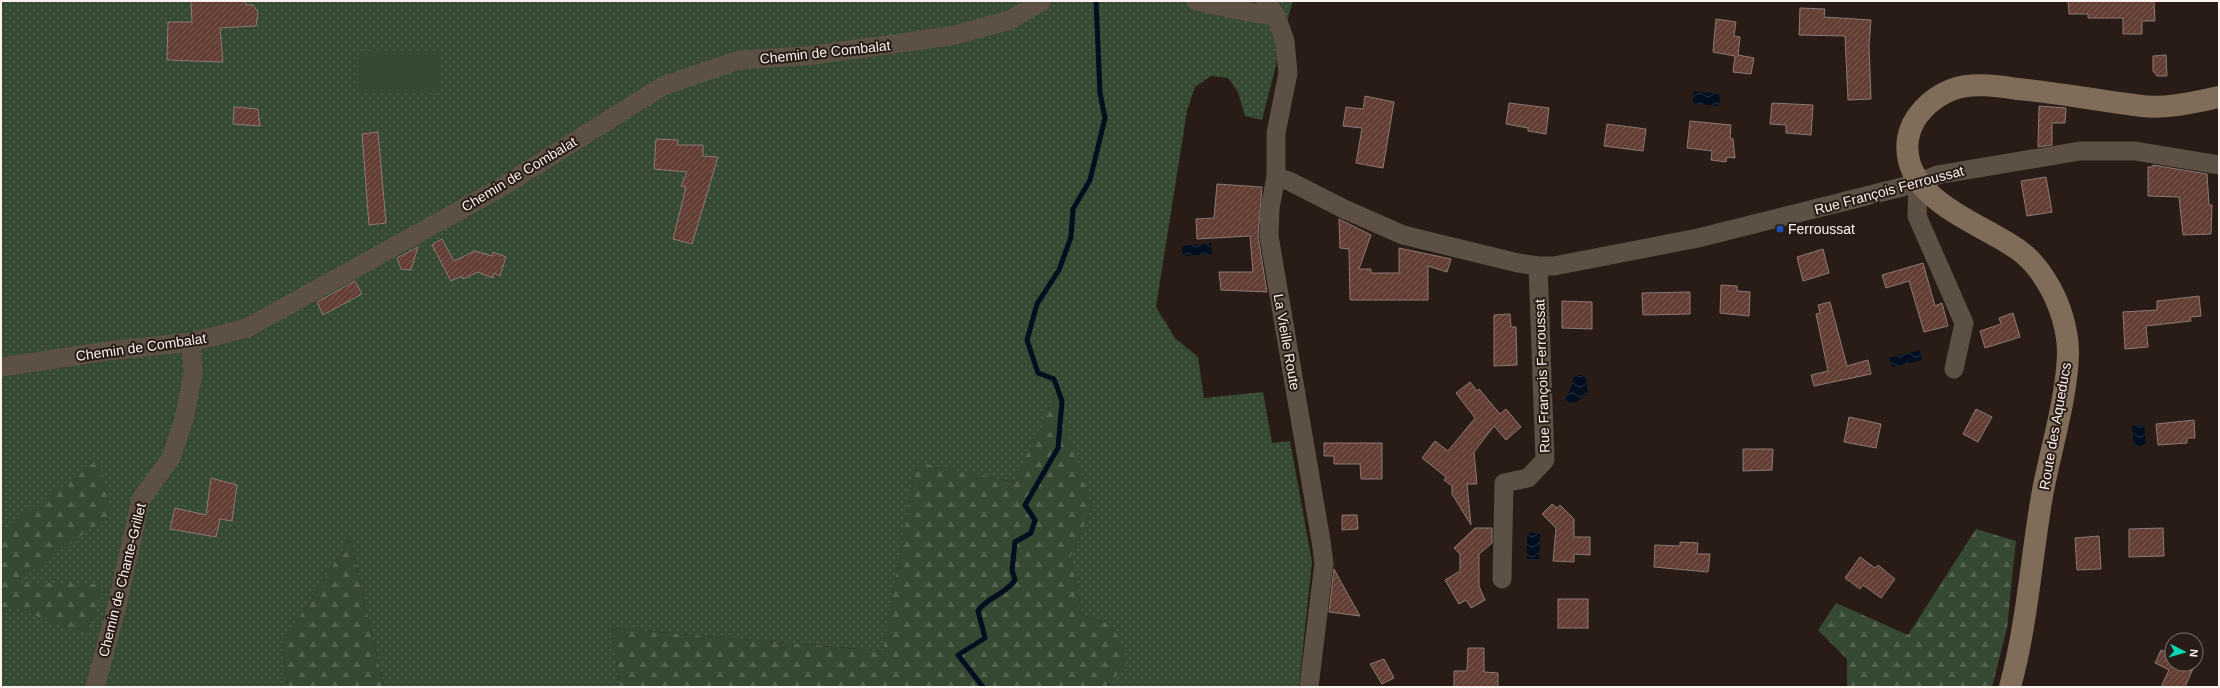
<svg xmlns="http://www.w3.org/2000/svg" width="2220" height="688" font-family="Helvetica,sans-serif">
<defs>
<pattern id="grass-dots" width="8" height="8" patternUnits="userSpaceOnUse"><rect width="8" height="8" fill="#364932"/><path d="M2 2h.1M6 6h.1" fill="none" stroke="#546450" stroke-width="1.8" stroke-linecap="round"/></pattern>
<pattern id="forest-firs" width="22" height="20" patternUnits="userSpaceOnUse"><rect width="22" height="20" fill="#364932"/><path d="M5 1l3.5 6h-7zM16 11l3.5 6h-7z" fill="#546450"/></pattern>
<pattern id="water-waves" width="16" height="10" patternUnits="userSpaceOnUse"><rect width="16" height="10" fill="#000e1f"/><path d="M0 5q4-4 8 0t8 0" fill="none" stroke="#263240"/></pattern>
<pattern id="building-hatch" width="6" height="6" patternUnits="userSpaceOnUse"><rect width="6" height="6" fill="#633e34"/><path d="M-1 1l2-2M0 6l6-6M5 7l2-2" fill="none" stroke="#7a5a52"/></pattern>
</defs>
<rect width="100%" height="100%" fill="#291c16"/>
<path fill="url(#grass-dots)" d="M1,1H1297L1292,3L1262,120L1245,116L1238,92L1228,78L1211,76L1195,87L1187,111L1156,307L1175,338L1198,357L1204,398L1263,392L1272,443L1290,441L1312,562L1299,687H1109L1113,625L1082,615L1071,556L1092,507L1015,482L916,463L883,651L611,628L620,687H384L350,539L282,644L287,687H1Z"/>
<g fill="url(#forest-firs)">
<path d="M1056,393L1092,507L1071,556L1082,615L1113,625L1128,662L1108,685L1109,687H620L611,628L883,651L916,462L1014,482Z"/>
<path d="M99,459L111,514L17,582L103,584L89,636L12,607L1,618V531Z"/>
<path d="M1976,529L2016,541L2007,628L1992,687H1847V659L1818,630L1836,603L1908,635Z"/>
<path d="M350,539L384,687H287L282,644Z"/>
</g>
<path fill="#364932" d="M439,52L440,90L358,92V54Z"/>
<g fill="url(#water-waves)">
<path d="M1694,91L1719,94L1720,101L1718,106L1693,103Z"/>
<path d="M1211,243L1212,254L1183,256L1182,246Z"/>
<path d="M1920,350L1922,360L1892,367L1889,358Z"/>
<path d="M1580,374L1586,378L1588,393L1574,404L1565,400L1572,385L1573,378Z"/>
<path d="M2144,425L2146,445L2134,446L2132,426Z"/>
<path d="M1531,532L1540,534L1539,559H1527V534H1530Z"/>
</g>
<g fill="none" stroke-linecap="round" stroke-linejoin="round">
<path stroke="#000e1f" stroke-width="5" d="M983,687L958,655L985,638L978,611C987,597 1005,595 1015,580L1012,570L1015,542L1031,533L1035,520L1025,505L1058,448L1062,401L1054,379L1038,373L1027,340L1037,304L1059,270L1071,237L1073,209L1090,180L1105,118L1100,93L1096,1"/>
</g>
<g fill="url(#building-hatch)" stroke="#8c7974">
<path d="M191,1H246V5H253L258,12L256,26L220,28L223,62L167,60L168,22H192Z"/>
<path d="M2068,1H2154L2155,21H2142V34H2123V18H2088V14H2069Z"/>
<path d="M1800,8L1825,9L1824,17L1871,20L1869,46L1871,99L1848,100L1845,36L1799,35Z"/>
<path d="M1716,19L1736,22L1734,36L1740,37L1738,55L1754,58L1751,74L1733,72L1735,56L1713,52Z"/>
<path d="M2166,55L2167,76H2157L2153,71V56Z"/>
<path d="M1365,96L1394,102L1383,168L1356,163L1362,128L1343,126L1346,107L1363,109Z"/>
<path d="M1509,103L1549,108L1546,134L1528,131V128L1506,124Z"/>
<path d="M1772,103L1813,105L1811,135L1786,133V125L1770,124Z"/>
<path d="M2039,106L2066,108L2065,123H2052V145L2038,147Z"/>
<path d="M234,107L258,109L260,126L233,124Z"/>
<path d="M1690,121L1731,125L1730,138L1733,139L1735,158L1727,157L1726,162L1711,160L1712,151L1687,148Z"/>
<path d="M1607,124L1646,129L1643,151L1604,146Z"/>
<path d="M378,132L386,223L369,225L362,134Z"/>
<path d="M656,139L678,140L677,145H703V156L718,157L692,244L673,239L686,187L681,186L687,172L654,169Z"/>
<path d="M2153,165L2207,174L2209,205H2212L2211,234L2183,235L2179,197L2148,196V167H2152Z"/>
<path d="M2046,177L2052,212L2027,216L2021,181Z"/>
<path d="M1217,184L1262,187L1258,236L1267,292L1221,290L1219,272H1253L1250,236L1197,239L1196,219L1214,218Z"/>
<path d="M1339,219L1371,235L1359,269H1371V273H1399V248L1451,259L1447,272L1428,266V300H1350L1349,249L1340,248Z"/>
<path d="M442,239L454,261L475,251L492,256L493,252L506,257L500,276L494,273L492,278L478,272L463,279L462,276L451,281L432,245Z"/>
<path d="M418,247L411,270L401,269L397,258Z"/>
<path d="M1823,249L1829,273L1803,281L1797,257Z"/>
<path d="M1923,263L1935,306L1942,303L1948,326L1924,332L1909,281L1886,288L1882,275Z"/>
<path d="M355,281L362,294L323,315L317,302Z"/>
<path d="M1721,285L1737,286V291L1750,292L1749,316L1720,313Z"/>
<path d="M1690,292V314L1643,315L1642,293Z"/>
<path d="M2199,296L2201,316L2190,317L2191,321L2146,326L2148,347L2125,349L2123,312L2157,310V301Z"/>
<path d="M1562,301L1592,302V329L1562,328Z"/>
<path d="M1830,302L1847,366L1868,360L1871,374L1814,386L1811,375L1828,371L1816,314L1820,313L1818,305Z"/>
<path d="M2013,313L2020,337L1985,348L1980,331L2001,324L1999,318Z"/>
<path d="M1510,314L1511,327H1516L1517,365L1494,366V315Z"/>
<path d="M1470,382L1477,391L1479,389L1500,414L1506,409L1521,427L1506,440L1494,426L1474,452L1477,484H1467L1471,525L1452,494V486L1444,480L1446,477L1422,458L1435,441L1448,451L1475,418L1456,393Z"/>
<path d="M1976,409L1992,417L1978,442L1963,434Z"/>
<path d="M1849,417L1881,424L1876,448L1844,442Z"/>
<path d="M2194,420L2195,438H2187V443L2158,445L2156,424Z"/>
<path d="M1324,443H1382V479H1361L1360,464H1334V456H1324Z"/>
<path d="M1743,449H1773L1772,470L1743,471Z"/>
<path d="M211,478L237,485L232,521L220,519L216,537L170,529L175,508L206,515Z"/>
<path d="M1552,504L1557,508L1560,505L1574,519V537H1590V555L1574,554V562L1553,561L1556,528L1542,514Z"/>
<path d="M1342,515H1357L1358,529L1342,530Z"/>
<path d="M1475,528H1492V543L1479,554V586L1485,600L1471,608L1466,600L1459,604L1445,580L1460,571V554L1454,548Z"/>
<path d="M2163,528L2164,556L2129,557V529Z"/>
<path d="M2099,536L2101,569L2077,570L2075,538Z"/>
<path d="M1680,542L1698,543L1697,554H1710L1708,572L1654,567L1655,545L1680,546Z"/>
<path d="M1860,557L1875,568L1878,565L1895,579L1881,598L1863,585L1860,589L1845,578Z"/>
<path d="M1334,569L1351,600L1360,616L1329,612Z"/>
<rect x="1558" y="599" width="30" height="29"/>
<path d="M1468,648H1484V672L1498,673V687H1454V671H1467Z"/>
<path d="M2161,650L2172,655V664H2195L2185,687H2161L2169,670L2155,663Z"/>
<path d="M1384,659L1394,678L1382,684L1370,664Z"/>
</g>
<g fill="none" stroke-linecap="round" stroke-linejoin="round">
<g stroke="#5c5144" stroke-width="19">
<path d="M1196,1L1253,13L1276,16"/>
<path d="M1266,1L1276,16L1285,41L1288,73L1276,133V177L1270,208L1269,236L1321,541L1324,563L1309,687"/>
<path d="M1276,177L1289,181L1344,209L1403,235L1518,263L1538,266H1554L1698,238L1918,183L1937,175L2080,151H2135L2219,165"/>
<path d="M1918,183L1917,216L1964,323L1954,369"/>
<path d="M1,367L108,351L191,342L247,328L500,188L663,86L739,60L806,56L951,36L1010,20L1042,1"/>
<path d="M1502,579L1504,483L1528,478L1545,460L1538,266"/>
<path d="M95,687L116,610L141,499L171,458L184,419L193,374L191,342"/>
</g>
<path stroke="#7f6d59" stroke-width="22" d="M2010,687C2027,625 2031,560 2042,496C2050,451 2067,399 2068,353C2068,330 2060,304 2048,284C2041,272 2032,260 2020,251C1982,223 1899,199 1908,139C1911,117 1931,98 1951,90C1971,82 1997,86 2018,89C2060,93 2101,101 2142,106C2167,109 2195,102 2219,97"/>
</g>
<rect fill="#1a4fb4" stroke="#291c16" stroke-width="1.5" x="1776" y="225" width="8" height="8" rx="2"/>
<g text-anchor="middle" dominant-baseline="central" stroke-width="4" stroke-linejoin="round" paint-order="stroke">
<g font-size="14" fill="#fbf1ed" stroke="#291c16">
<text transform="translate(825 52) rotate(-6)">Chemin de Combalat</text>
<text transform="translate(519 174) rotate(-31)">Chemin de Combalat</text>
<text transform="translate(1889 190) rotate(-15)">Rue François Ferroussat</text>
<text transform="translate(1287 342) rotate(80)">La Vieille Route</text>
<text transform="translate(141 347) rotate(-8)">Chemin de Combalat</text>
<text transform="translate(1542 376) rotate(-92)">Rue François Ferroussat</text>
<text transform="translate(2055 426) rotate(-80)">Route des Aqueducs</text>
<text transform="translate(122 580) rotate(-76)">Chemin de Chante-Grillet</text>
</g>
<g font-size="14" fill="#fbf1ed" stroke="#291c16" text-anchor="start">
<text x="1788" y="229">Ferroussat</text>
</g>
</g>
<rect width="2220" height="688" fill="none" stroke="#fbf1ed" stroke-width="4"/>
<g transform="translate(2184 652) rotate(96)"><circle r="19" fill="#291c16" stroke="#7d716c"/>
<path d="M0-3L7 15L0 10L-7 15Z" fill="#0bd5b5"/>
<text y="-6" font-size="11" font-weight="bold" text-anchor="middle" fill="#fbf1ed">N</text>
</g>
</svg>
